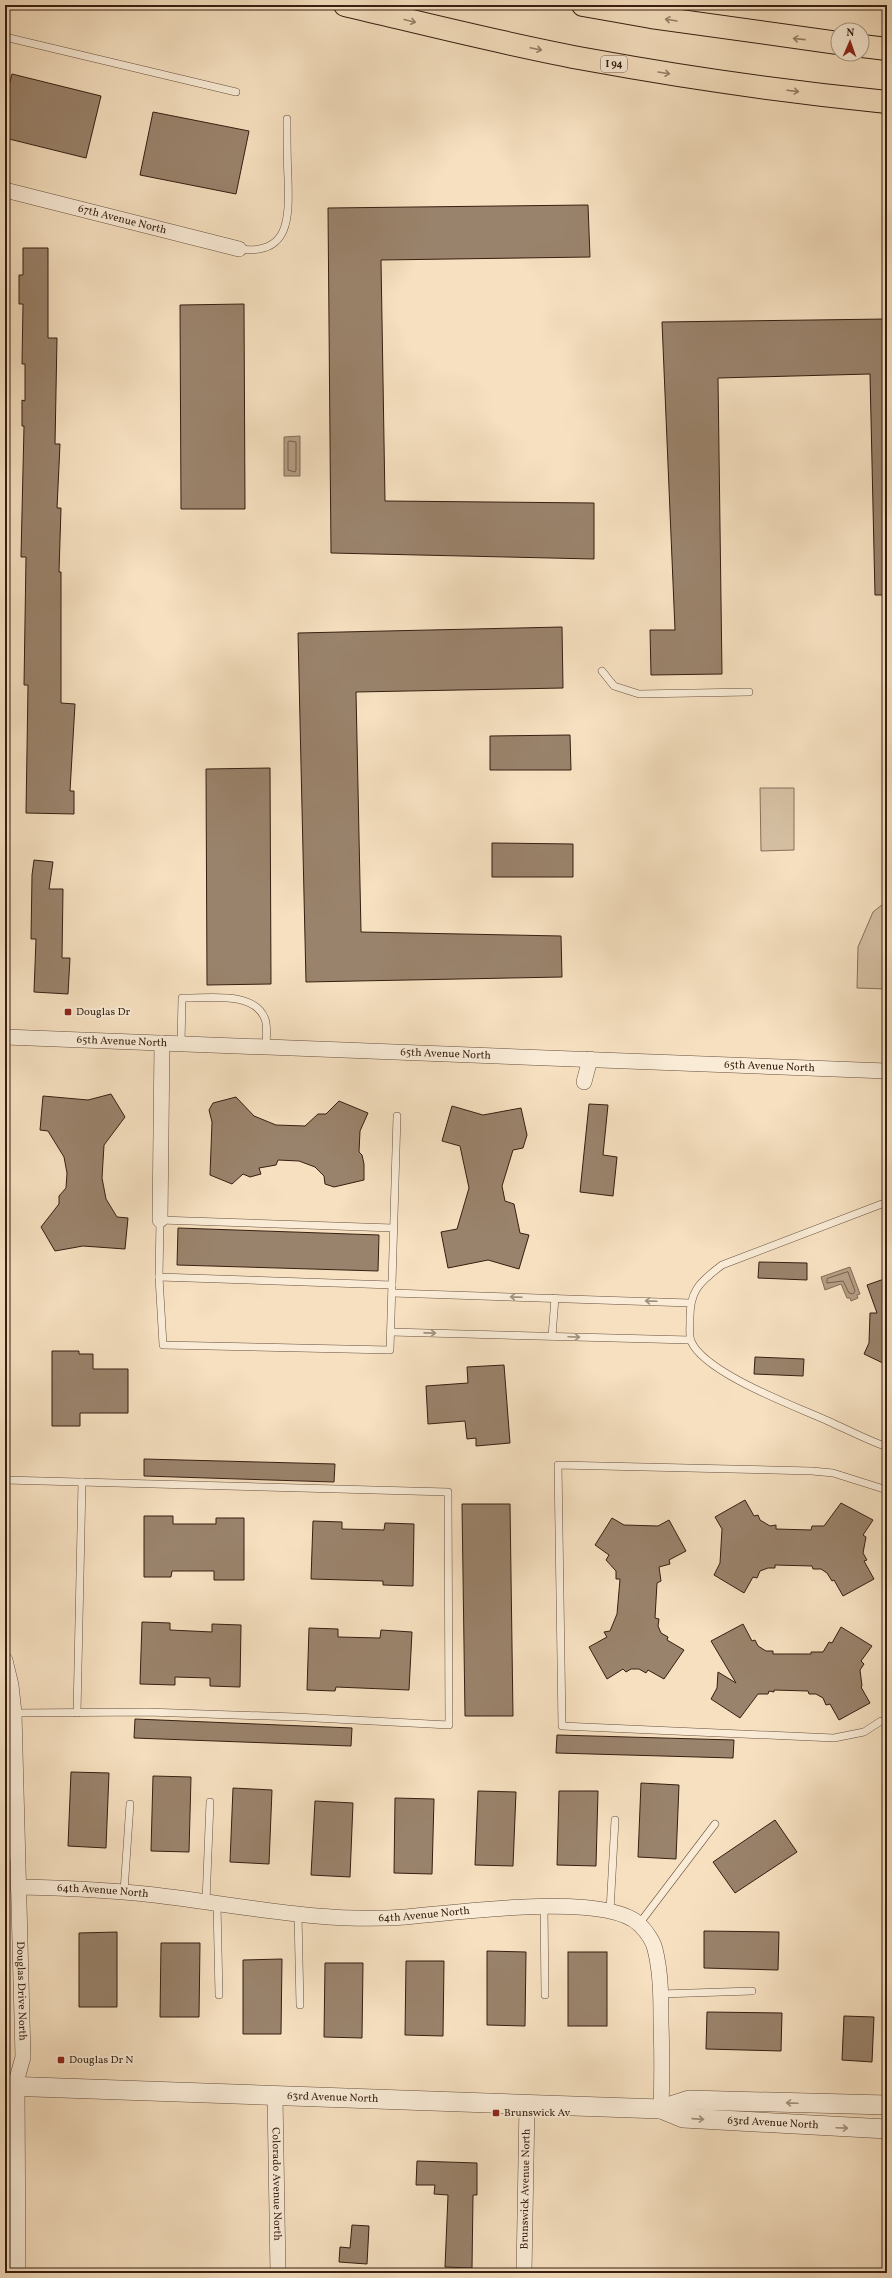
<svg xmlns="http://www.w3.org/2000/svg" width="892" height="2278" font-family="Vollkorn,serif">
<rect width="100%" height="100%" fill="#f6e0c0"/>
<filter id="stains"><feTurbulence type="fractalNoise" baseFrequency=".005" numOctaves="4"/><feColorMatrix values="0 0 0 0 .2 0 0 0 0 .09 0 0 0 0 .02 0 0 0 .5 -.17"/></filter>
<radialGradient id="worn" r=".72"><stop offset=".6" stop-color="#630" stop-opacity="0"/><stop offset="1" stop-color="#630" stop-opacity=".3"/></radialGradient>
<g fill="#d5bfa2" stroke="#866f5a">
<path d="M760,788H794V850L761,851Z"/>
<path d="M887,901V989L857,988L858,947L873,912Z"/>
</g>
<g fill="#b59e84" stroke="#826b56">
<path d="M300,436V476H284V437Z"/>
<path d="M850,1267L860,1294L857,1295L858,1298L851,1301L850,1298H847L841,1284L825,1290L821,1277Z"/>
</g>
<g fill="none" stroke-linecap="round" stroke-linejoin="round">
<g stroke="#765e4a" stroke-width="1">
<path d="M290,441L296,442V470L295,472L288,470V442Z"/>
<path d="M848,1272L855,1291L853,1294L849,1293L843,1281L827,1283V1279Z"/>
</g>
</g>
<g fill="#9a836c" stroke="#361f11">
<path d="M12,74L101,96L86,158L5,138V102Z"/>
<path d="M153,112L249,131L236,194L140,175Z"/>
<path d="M588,205L590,257L381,260L385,501L594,503V559L331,553L328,208Z"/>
<path d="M23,248H48V338H57L55,444H60L57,508H61L59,572H61V703L75,704L70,791H74V814L26,813L28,685H24L26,557H21L24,426H22V400L25,401V364H22L23,304H19V275H23Z"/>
<path d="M244,304L245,509H181L180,305Z"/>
<path d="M887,319V595H875L870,374L718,378L722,674L651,675L650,630H675L662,322Z"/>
<path d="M562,627L563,688L356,692L361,932L561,936L562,977L306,982L298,633Z"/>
<path d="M570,735L571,770H490V736Z"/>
<path d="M270,768L271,984L207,985L206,769Z"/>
<path d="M492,843L573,844V877H492Z"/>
<path d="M34,860L53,862L49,889H63L62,958H70L68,994L34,992L36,939H31L32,875Z"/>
<path d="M111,1094L125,1117L104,1145L102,1178L106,1199L117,1217L128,1218L125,1249L83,1246L55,1251L41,1227L59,1204V1196L66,1188L67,1173L64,1157L48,1131L40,1130L43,1096L88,1100Z"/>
<path d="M236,1097L254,1116L276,1125L305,1126L318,1114H326L339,1101L368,1113L360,1131L359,1152L362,1155L364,1164V1180L334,1187L325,1184L324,1176L315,1167L299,1161L278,1160L276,1165L259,1168L261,1174L250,1177L243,1174L232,1184L210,1175L212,1122L209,1110L213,1103Z"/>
<path d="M589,1104L608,1105L603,1155L617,1157L613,1196L580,1192Z"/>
<path d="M452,1106L483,1115L521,1108L527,1135L523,1148L513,1150L502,1186L505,1201L514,1204L520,1233L529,1235L519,1269L488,1260L448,1268L441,1232L457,1229L469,1188L460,1146L442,1141Z"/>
<path d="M178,1228L379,1235L378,1271L177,1265Z"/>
<path d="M759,1262L807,1263V1280L758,1278Z"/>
<path d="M887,1278V1365L864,1354L869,1343L870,1313H877L867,1285Z"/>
<path d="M52,1351H79V1354H93V1369H128V1413H80V1426H52Z"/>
<path d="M755,1357L804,1359L803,1376L754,1374Z"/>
<path d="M504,1365L510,1443L476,1446V1438L467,1439L465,1421L428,1424L426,1386L468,1383L467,1367Z"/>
<path d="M144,1459L335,1464L334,1482L144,1476Z"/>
<path d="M745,1500L754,1516L758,1515L760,1520L770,1526L776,1525V1529L811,1530L812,1526H824L841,1503L873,1520L863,1535L866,1537L863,1553L867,1560L864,1561L874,1579L843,1596L834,1580L832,1581L827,1573L821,1569H813L812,1566L775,1565V1568H768L760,1571L757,1578L753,1577L744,1593L714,1575L720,1563L722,1529L715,1517Z"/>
<path d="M462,1504H510L513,1716H465Z"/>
<path d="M144,1516H173V1524H216V1518H244V1580H214V1571H172L171,1577H144Z"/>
<path d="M612,1518L624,1525L658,1526L669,1520L686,1551L669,1560L670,1564L659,1567L661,1581L657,1583L655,1618L659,1619L658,1626L661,1633L668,1637L667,1640L684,1650L664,1679L648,1670L646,1673L639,1669H631L626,1672L623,1669L607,1679L589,1647L607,1637L604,1632L610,1631L617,1614L620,1579H616V1571L606,1560L609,1555L595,1545Z"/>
<path d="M313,1521L342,1522V1529L384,1530L385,1523L414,1524L413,1586L383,1585V1581L311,1579Z"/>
<path d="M142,1622L170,1623V1630L212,1632V1624L241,1625L240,1687L210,1686V1678L175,1677V1685L140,1684Z"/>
<path d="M743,1624L752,1641L755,1640L758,1646L766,1651H773V1654H811V1652H823L829,1642L832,1643L841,1627L872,1646L861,1661L864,1664L860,1670L862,1686L861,1687L870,1703L839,1720L830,1704L826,1705L823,1698L816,1694H809L808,1691L774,1690V1692L769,1691L768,1694H758L740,1718L711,1699L717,1688L718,1672L736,1683L711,1641Z"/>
<path d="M309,1628L338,1629V1637L380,1638L381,1630L412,1632L409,1690L336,1687L335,1691L307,1690Z"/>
<path d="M135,1719L352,1728L351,1746L134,1738Z"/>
<path d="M557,1735L734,1740L733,1758L556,1753Z"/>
<path d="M71,1772L109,1773L106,1848L68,1846Z"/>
<path d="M153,1776L191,1777L189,1852L151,1851Z"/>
<path d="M641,1783L679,1785L676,1859L638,1857Z"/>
<path d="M233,1788L272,1790L269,1864L230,1862Z"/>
<path d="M478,1791L516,1792L513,1866L475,1865Z"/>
<path d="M559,1791H598L596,1866L557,1865Z"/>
<path d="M395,1798L434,1799L432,1874L394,1873Z"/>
<path d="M315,1801L353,1803L350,1877L311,1875Z"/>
<path d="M775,1820L797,1852L735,1893L713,1862Z"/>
<path d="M704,1931L779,1932L778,1970L704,1968Z"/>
<path d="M117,1932V2007H79V1933Z"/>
<path d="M161,1943H200L199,2017H160Z"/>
<path d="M487,1951L526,1952L525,2026L487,2025Z"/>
<rect x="568" y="1952" width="39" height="74"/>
<path d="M282,1959L281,2034H243V1960Z"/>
<path d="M406,1961H444L443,2036L405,2035Z"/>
<path d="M325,1963H363L362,2038L324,2037Z"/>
<path d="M707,2012L782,2013L781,2051L706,2049Z"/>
<path d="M844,2016L874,2017L872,2062L842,2060Z"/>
<path d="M417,2161L477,2163V2195H473L472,2268L445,2267L448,2195L434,2194L435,2185H416Z"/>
<path d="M352,2225L369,2226L367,2264L339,2262L340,2247L350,2248Z"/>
</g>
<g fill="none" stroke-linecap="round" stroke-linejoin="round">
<g stroke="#664f3d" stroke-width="8">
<g id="service">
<path d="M5,37L236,92"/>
<path d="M239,249C291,256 289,216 288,178C287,159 287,139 287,119"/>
<path d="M602,671L614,686L639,694L749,692"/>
<path d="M181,1044L182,998C207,999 254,990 265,1019C268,1027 266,1039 266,1047"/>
<path d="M887,1202L722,1265C698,1283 689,1292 690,1322C690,1328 689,1336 691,1341C704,1373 797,1407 828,1421C848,1430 867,1440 887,1447"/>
<path d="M159,1277L163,1345L390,1350L397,1116"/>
<path d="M392,1285L159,1277L160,1220L393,1228"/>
<path d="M392,1293L690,1303"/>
<path d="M391,1332L690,1340"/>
<path d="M552,1336L555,1298"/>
<path d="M5,1480L448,1492L449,1725L296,1717L147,1712L14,1713"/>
<path d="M887,1490L833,1473L812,1471L558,1465L562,1726L834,1738L864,1732L881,1721H887"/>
<path d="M77,1713L82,1482"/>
<path d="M5,1855L18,1856"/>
<path d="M124,1891L130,1804"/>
<path d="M206,1902L210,1802"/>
<path d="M217,1904L219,1995"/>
<path d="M544,1907L545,1995"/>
<path d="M610,1911L615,1820"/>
<path d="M298,1915L300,2005"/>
<path d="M639,1924L715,1824"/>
<path d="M661,1994L752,1991"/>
</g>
</g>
<g stroke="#664f3d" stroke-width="16">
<g id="minor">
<path id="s1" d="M5,190L239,249"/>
<path id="s2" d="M5,1037L887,1071"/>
<path d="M584,1082L590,1059"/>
<path d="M160,1220L162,1043"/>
<path id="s3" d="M5,1660L11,1685L14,1713L23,2057L15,2086"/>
<path id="s4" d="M18,1887C69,1888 119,1890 170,1897C250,1907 324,1923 406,1917C453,1913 607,1891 640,1925C646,1931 653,1941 655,1949C661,1973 661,1998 661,2023C662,2051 662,2080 661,2109"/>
<path id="s5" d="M275,2096L278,2273"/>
<path id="s6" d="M524,2273L527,2104"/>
</g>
</g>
<g stroke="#664f3d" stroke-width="20">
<g id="tertiary">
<path id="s7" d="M5,2086L661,2109L689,2100L887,2105"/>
<path d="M15,2086L16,2273"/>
<path id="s8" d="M661,2109L683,2118L887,2129"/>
</g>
</g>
<g stroke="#361f11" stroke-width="24">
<g id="motorway">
<path d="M345,5C426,24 507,45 590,60C688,78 788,92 887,102"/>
<path d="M583,5L651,17L838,43"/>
<path d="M862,46L887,49"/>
</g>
</g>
<use href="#service" stroke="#f9ebd6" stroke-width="7"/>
<use href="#minor" stroke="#f9ebd6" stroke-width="15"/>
<use href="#tertiary" stroke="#f9ebd6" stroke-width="19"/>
<use href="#motorway" stroke="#f6e0c0" stroke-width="22"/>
</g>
<defs><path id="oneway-shaft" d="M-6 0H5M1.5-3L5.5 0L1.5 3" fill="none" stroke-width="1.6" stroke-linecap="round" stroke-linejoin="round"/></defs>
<g stroke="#968068">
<use href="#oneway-shaft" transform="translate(671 20) rotate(-171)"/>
<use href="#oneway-shaft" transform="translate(410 21) rotate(14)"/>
<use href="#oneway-shaft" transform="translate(799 39) rotate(-174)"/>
<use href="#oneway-shaft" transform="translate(536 49) rotate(12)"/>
<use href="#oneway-shaft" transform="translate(664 73) rotate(9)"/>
<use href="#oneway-shaft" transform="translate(793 91) rotate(7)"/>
</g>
<g stroke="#a18f7d">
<use href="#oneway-shaft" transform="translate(516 1297) rotate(-178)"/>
<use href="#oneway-shaft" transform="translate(651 1301) rotate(-178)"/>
<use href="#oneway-shaft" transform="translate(430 1333) rotate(1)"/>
<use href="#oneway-shaft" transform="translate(574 1337) rotate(2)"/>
<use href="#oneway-shaft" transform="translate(792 2103) rotate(-178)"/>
<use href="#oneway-shaft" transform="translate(698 2119) rotate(4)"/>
<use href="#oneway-shaft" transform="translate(842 2128) rotate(2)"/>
</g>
<g fill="#8f2418" stroke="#f9ebd6" stroke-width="1.5">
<rect x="64" y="1008" width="8" height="8" rx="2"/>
<rect x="57" y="2056" width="8" height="8" rx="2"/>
<rect x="492" y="2109" width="8" height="8" rx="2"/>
</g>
<g text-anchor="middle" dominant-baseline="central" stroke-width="3.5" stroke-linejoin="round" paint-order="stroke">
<rect fill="#f9ebd6" stroke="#705c4c" stroke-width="1" x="601" y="56" width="26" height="16" rx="3"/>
<g font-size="10" font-weight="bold" fill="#361f11">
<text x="614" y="64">I 94</text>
</g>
<g font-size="11" fill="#361f11" stroke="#f9ebd6">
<text stroke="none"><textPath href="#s1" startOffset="121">67th Avenue North</textPath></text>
<text stroke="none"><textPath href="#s2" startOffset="117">65th Avenue North</textPath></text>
<text stroke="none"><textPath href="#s2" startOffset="441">65th Avenue North</textPath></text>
<text stroke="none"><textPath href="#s2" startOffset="765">65th Avenue North</textPath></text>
<text stroke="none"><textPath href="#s4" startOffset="85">64th Avenue North</textPath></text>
<text stroke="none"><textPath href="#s4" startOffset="408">64th Avenue North</textPath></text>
<text stroke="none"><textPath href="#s3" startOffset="332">Douglas Drive North</textPath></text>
<text stroke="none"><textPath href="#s7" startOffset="328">63rd Avenue North</textPath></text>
<text stroke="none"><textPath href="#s8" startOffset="114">63rd Avenue North</textPath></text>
<text stroke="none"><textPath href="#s5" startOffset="88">Colorado Avenue North</textPath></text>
<text stroke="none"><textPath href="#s6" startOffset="84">Brunswick Avenue North</textPath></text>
</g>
<g font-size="11" fill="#361f11" stroke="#f9ebd6" text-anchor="start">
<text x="76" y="1012">Douglas Dr</text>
<text x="69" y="2060">Douglas Dr N</text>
<text x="504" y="2113">Brunswick Av</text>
</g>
</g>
<rect width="892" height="2278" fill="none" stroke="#f6e0c0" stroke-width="20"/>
<rect x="6" y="6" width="880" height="2266" fill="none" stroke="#361f11" stroke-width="2"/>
<rect x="10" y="10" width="872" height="2258" fill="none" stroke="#361f11"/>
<g transform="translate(850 42) rotate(2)"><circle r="19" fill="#f9ebd6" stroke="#ab9987"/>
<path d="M0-3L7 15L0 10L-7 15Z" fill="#8f2418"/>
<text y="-6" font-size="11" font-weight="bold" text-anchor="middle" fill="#361f11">N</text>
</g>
<rect width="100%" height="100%" filter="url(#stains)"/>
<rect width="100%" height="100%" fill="url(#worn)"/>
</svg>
